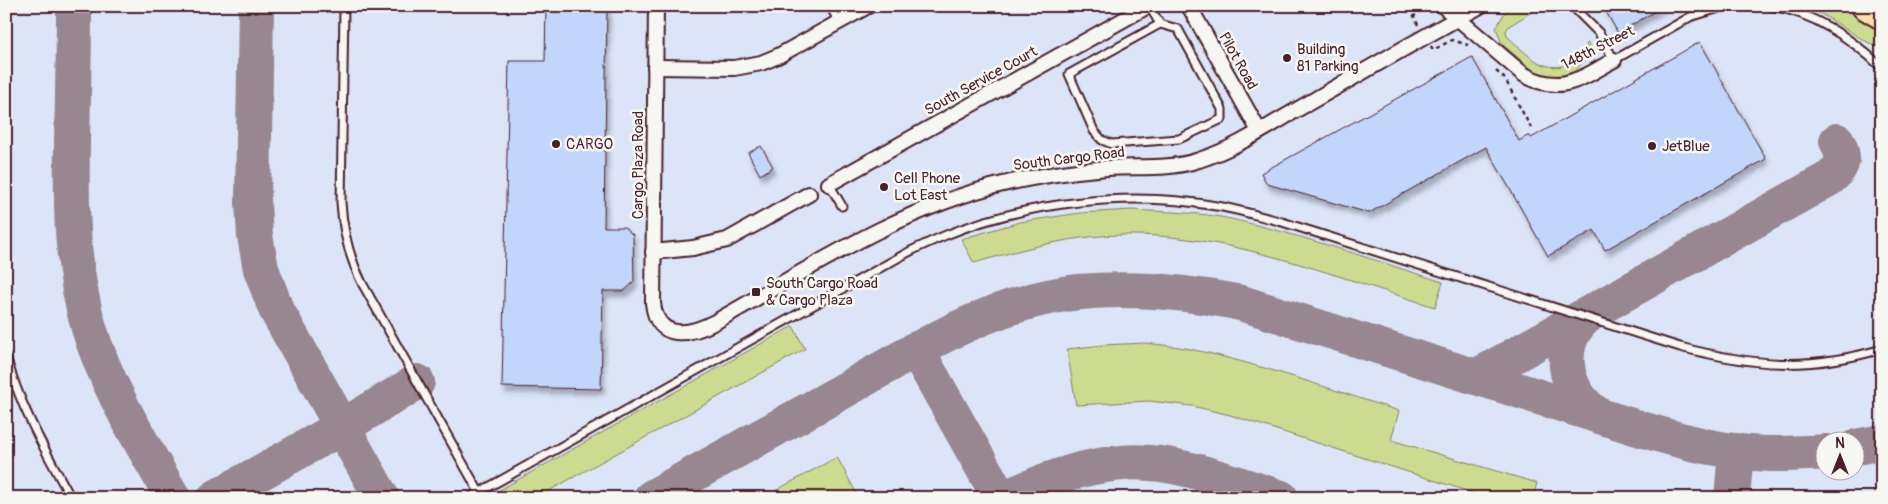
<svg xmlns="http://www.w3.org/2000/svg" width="1888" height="504" font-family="Pangolin,sans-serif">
<defs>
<filter id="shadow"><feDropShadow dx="3" dy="5.5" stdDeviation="2.5" flood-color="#0004"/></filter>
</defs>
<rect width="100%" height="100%" fill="#e6ecf5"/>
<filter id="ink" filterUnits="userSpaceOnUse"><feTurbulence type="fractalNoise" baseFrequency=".02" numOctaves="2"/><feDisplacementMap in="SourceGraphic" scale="10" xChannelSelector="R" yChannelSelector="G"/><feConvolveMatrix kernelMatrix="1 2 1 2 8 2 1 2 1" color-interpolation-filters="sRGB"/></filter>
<g filter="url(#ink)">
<path fill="#dbe5f7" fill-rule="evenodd" d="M6,6H1882V498H6ZM1826,442H1856V472H1826Z"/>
<g fill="#ccdb8f" stroke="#8b7d5d">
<path d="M1515,6H1542L1509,26L1506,31L1507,36C1534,61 1549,80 1586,55L1587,43L1590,45L1588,57L1575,71L1558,77L1535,72L1502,44L1496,28L1505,12Z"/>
<path d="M1802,6H1850L1882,25V49C1854,38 1831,15 1802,6Z"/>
<path d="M1132,210C1165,212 1199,212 1231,219C1303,235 1373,260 1443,282L1435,307C1320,272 1203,222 1081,238C1044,243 1009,253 974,263L961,239L1020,222L1080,213Z"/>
<path d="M793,326L805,349L536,498L487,497Z"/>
<path d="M1145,343C1160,345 1176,346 1190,349C1261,364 1330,389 1399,411L1391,440L1537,483L1533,498H1489L1230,415L1192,406L1149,401L1076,405L1067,349L1103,345Z"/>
<path d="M837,457L859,498H762Z"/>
</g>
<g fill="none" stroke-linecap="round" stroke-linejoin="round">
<g stroke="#988690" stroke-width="36">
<path d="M74,6C74,52 73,97 72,143C71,206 71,267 89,328C107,388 142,443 173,498"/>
<path d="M256,6L253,203L255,236L261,269L276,309L382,498"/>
<path d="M1591,313C1553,340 1562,394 1600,416"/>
<path d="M916,349L1000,498"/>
<path d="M1476,377L1830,178C1844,166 1845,157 1837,141"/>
<path d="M1856,447L1882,442"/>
<path d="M215,498L342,427L417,382"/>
<path d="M651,498C715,462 779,426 843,391C917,349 993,301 1079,292C1134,287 1187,292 1241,303L1641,429C1684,442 1726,453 1771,454C1789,454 1807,453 1826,452"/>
<path d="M1005,498C1043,481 1080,466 1122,463C1172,458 1233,483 1281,498"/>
<path d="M1732,498L1736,451"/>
</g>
</g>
<g fill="#c2d5fb" stroke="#4a1f2b" filter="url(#shadow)">
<path d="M546,6H607L604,227H624L633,235L634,282L624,291H603L601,389L502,387L509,61H545Z"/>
<path d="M1603,6H1664L1618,33Z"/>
<path d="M1700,42L1766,159L1605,250L1594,230L1548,256L1486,147L1369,213L1267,184L1261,173L1472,57L1519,141L1529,135L1531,138Z"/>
<path d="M761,146L773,167L760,175L748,153Z"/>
</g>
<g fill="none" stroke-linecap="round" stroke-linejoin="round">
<g stroke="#4a1f2b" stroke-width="11">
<g id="lane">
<path d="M344,6L341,203C343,232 349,257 362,283L479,492"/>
<path d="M830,6L839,22"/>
<path d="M1149,6L1160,24L1178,29L1222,109V119L1179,139L1112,144L1102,140L1094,131L1069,74L1160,24"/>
<path d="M1576,6L1577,11L1599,33L1614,60L1690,17L1726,6"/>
<path d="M1770,6C1812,12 1853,39 1882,68"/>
<path d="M829,184L842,206"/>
<path d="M6,356C20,407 46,452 71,498"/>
<path d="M469,498L905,254C918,247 932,241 946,235C1027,202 1130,190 1216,206C1237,209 1258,216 1279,221L1680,347C1753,366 1808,371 1882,349"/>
</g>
</g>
<g stroke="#4a1f2b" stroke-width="18">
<g id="street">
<path d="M656,6L653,303C657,342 690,335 715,322C807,270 900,208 1003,184C1037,176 1072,171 1107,168C1137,166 1170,170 1199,160C1237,148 1273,123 1307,104C1364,71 1422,38 1480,6"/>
<path d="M1189,6L1259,131"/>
<path d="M1443,6L1523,74C1560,96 1582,78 1614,60"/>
<path d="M655,67L734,68L761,63L778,56L868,6"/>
<path d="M829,184L1148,6"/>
<path d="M653,252L693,248L727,240L809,194"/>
</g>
</g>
<g stroke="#4a1f2b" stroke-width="30">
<path id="highway" d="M1865,6L1882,16"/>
</g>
<g stroke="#4a1f2b" stroke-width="2.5" stroke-dasharray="4 4" stroke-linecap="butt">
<path d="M1418,25L1414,16L1428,6"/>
<path d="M1431,46L1433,50L1452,40L1468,45"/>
<path d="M1496,71L1505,79L1532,130"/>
</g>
<use href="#lane" stroke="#f6f6f2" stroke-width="7"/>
<use href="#street" stroke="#f6f6f2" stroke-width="14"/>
<use href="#highway" stroke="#fbddab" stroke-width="26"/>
</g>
</g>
<g fill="#4a1f2b" stroke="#f6f6f2" stroke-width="2">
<circle cx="1287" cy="58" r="5"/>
<circle cx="556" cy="144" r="5"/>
<circle cx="1652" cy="146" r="5"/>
<circle cx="884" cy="187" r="5"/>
<rect x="751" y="287" width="10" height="10" rx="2.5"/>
</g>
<g text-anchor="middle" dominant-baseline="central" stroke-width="5" stroke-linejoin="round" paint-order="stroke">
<g font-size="15" fill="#4a1f2b" stroke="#f6f6f2">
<text transform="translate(1598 48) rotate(-27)">148th Street</text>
<text transform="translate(1238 61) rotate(61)">Pilot Road</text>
<text transform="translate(981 81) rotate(-29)">South Service Court</text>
<text transform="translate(1069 159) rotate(-7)">South Cargo Road</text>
<text transform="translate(638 165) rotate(-90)">Cargo Plaza Road</text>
</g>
<g font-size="15" fill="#4a1f2b" stroke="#f6f6f2" text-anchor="start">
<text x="1297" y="49">Building<tspan x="1297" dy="17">81 Parking</tspan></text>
<text x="566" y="144">CARGO</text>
<text x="1662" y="146">JetBlue</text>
<text x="894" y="178">Cell Phone<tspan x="894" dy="17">Lot East</tspan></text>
<text x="766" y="283">South Cargo Road<tspan x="766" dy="17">&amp; Cargo Plaza</tspan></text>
</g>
</g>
<rect width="1888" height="504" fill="none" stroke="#f6f6f2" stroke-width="25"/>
<rect x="12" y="12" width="1863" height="479" fill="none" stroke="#4a1f2b" stroke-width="2" filter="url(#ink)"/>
<g transform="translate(1840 456)"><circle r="24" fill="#f6f6f2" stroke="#b1a0a2"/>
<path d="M0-4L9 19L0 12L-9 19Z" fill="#4a1f2b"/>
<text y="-8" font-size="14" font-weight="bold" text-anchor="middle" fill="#4a1f2b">N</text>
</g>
</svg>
